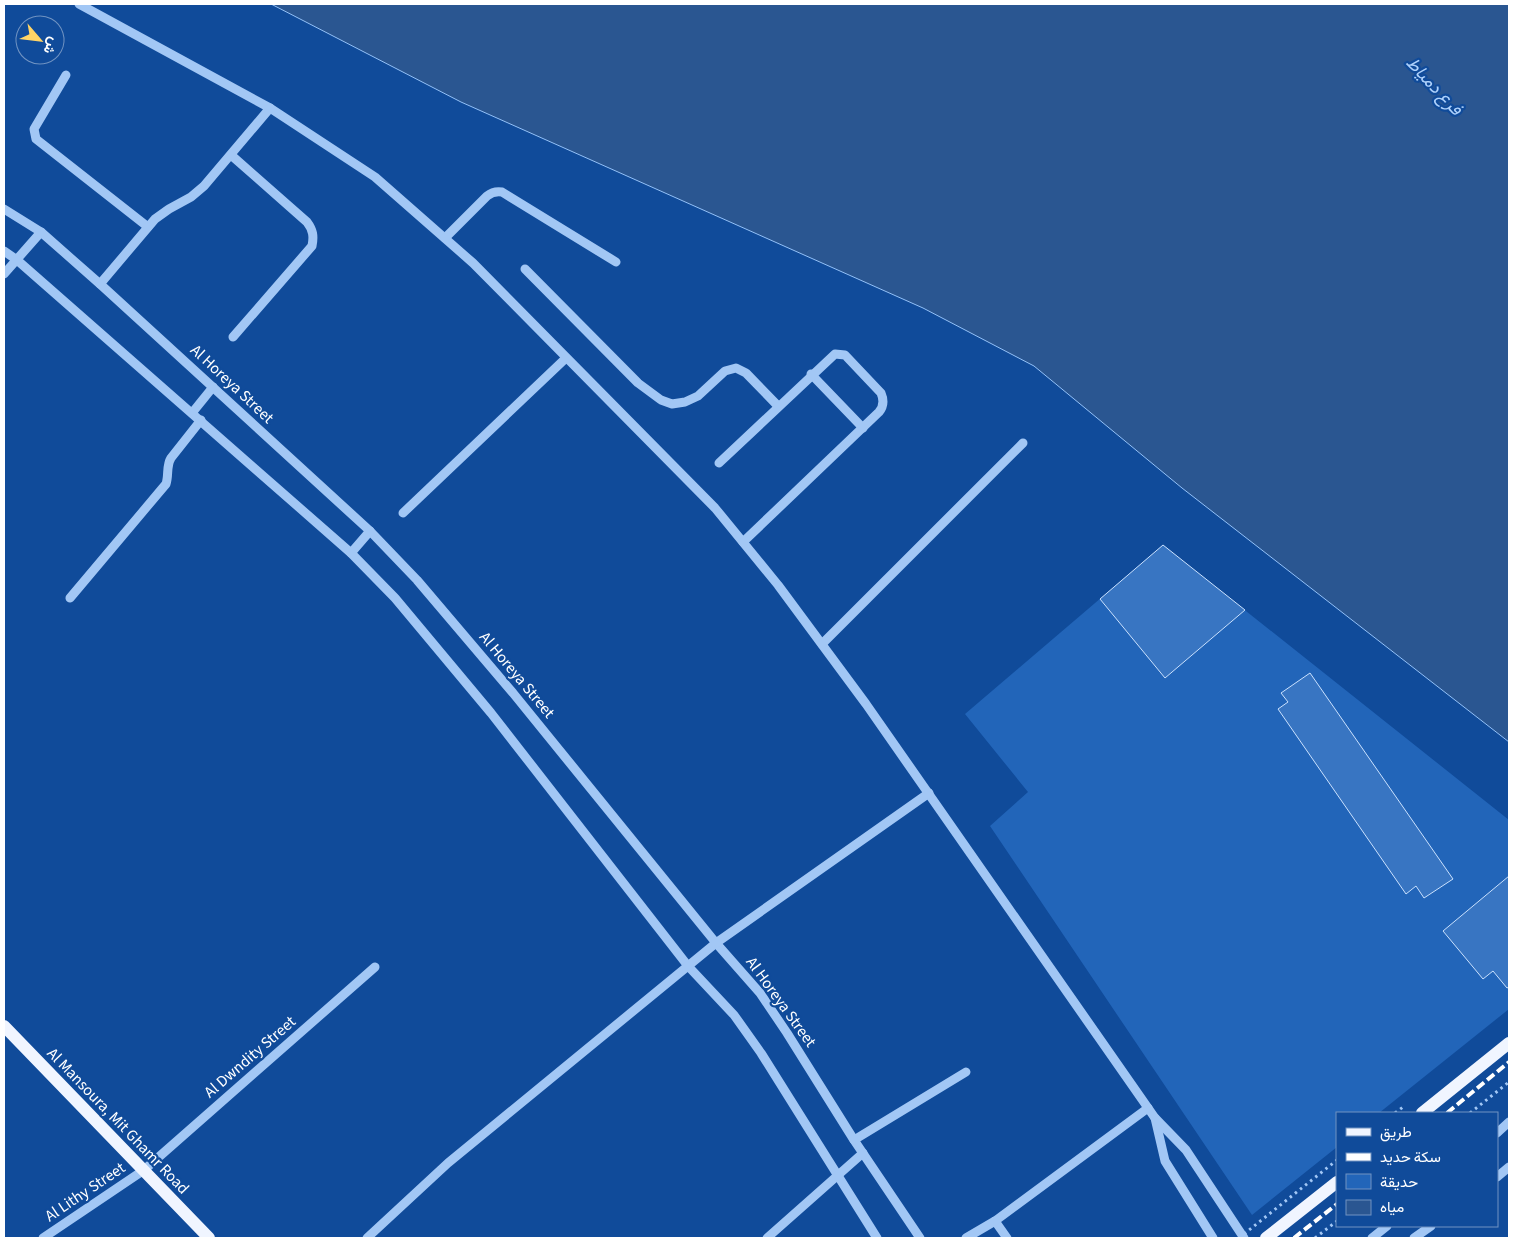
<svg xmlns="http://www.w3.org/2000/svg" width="1513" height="1242" font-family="'Source Sans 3',Vazirmatn,sans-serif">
<rect width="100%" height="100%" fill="#104b9a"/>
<path fill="#2265b9" d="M1163,545L1509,820V1009L1379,1113H1337V1147L1252,1215L990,826L1028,792L965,714Z"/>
<path fill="#2a5691" stroke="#93c1f8" d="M271,4H1509V742L1182,488L1034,366L923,308L461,102Z"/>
<g fill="#3875c2" stroke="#cae1fe">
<path d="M1163,545L1245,610L1165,678L1100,599Z"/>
<path d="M1310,673L1453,879L1424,898L1416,886L1406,894L1278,709L1288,702L1281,693Z"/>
<path d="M1509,876V987L1507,988L1493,971L1483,979L1443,931Z"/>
</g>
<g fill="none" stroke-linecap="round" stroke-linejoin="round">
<g stroke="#a2c7f5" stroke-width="3" stroke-dasharray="2.5 4" stroke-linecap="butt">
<path d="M1395,1113L1403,1107"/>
<path d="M1470,1113L1509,1082"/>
<path d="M1315,1238L1337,1221"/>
</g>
<g stroke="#a2c7f5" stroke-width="9">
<path d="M79,4L270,108L375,177L473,263L715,508L778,585L866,704L1155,1118L1186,1150L1244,1238"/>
<path d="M66,75L34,129L36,139L148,227"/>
<path d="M231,155L307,222C313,230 314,236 312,246L233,337"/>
<path d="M4,209L41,232L100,284L370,531L417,580L513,693L716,943L760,993L787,1033L854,1140L920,1238"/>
<path d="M445,238L487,196C492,192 496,191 502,192L616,262"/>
<path d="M4,251L17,260L351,553L395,598L491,713L688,966L734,1015L761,1053L877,1238"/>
<path d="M525,269L638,383L661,400L672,404L685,402L698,396L725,371L736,368L746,373L778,406"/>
<path d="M4,274L41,232"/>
<path d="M100,284L155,219L169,209L191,197L204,186L270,108"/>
<path d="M811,374L863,428"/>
<path d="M192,413L213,387"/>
<path d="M719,463L835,354L845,355L881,393C884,400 884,406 879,412L743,542"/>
<path d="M403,513L566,358"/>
<path d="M351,553L370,531"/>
<path d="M70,598L166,484C169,475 166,466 171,458L201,420"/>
<path d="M822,644L1023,443"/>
<path d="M1155,1118L1165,1161L1213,1238"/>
<path d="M1497,1133L1509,1122"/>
<path d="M854,1140L966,1072"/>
<path d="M1497,1177L1509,1167"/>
<path d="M995,1221L1007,1238"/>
<path d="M43,1238L144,1170L375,967"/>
<path d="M367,1238L448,1163L716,943L929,793"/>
<path d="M767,1238L863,1153"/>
<path d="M966,1238L995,1221L1148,1108"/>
<path d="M1372,1238L1387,1226"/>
<path d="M1414,1238L1431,1226"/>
</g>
<g stroke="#f0f5ff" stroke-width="12">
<path d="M4,1026L209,1238"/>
<path d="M1422,1113L1509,1043"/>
<path d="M1266,1238L1337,1182"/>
</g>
<g stroke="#fff" stroke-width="4" stroke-dasharray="9 4" stroke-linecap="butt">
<path d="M1447,1113L1509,1062"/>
<path d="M1294,1238L1337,1204"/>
</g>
<path stroke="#a2c7f5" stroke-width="3" stroke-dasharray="2.5 4" stroke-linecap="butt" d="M1239,1238L1337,1160"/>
</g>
<g text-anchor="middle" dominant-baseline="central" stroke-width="4.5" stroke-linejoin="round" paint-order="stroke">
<g font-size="16" fill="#fff" stroke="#104b9a">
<text transform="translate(232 384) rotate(43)">Al Horeya Street</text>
<text transform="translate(517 675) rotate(50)">Al Horeya Street</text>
<text transform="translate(781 1002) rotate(54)">Al Horeya Street</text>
<text transform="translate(250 1057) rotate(-41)">Al Dwndity Street</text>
<text transform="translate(118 1121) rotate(46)">Al Mansoura, Mit Ghamr Road</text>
<text transform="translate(85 1192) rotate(-34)">Al Lithy Street</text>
</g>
<g font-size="18" font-style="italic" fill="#aed1fb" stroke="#104b9a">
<text transform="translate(1434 86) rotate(47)">فرع دمياط</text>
</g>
</g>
<rect width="1513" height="1242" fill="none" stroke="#ffffff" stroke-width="10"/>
<rect x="1336" y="1112" width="162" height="115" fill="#104b9a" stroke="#7093c2"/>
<rect x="1346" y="1128" width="25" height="8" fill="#f0f5ff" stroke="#7093c2"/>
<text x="1380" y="1137" font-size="15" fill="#ffffff">طريق</text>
<rect x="1346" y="1153" width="25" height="8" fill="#ffffff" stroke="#7093c2"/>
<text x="1380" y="1162" font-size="15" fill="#ffffff">سكة حديد</text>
<rect x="1346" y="1174" width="25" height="15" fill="#2265b9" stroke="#7093c2"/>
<text x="1380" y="1187" font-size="15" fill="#ffffff">حديقة</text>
<rect x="1346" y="1200" width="25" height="15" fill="#2a5691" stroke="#7093c2"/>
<text x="1380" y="1212" font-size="15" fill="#ffffff">مياه</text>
<g transform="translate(40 40) rotate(118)"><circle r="24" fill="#104b9a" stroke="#7093c2"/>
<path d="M0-4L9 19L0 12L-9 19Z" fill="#ffd466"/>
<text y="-8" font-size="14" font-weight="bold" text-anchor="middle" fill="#ffffff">ش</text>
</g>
</svg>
